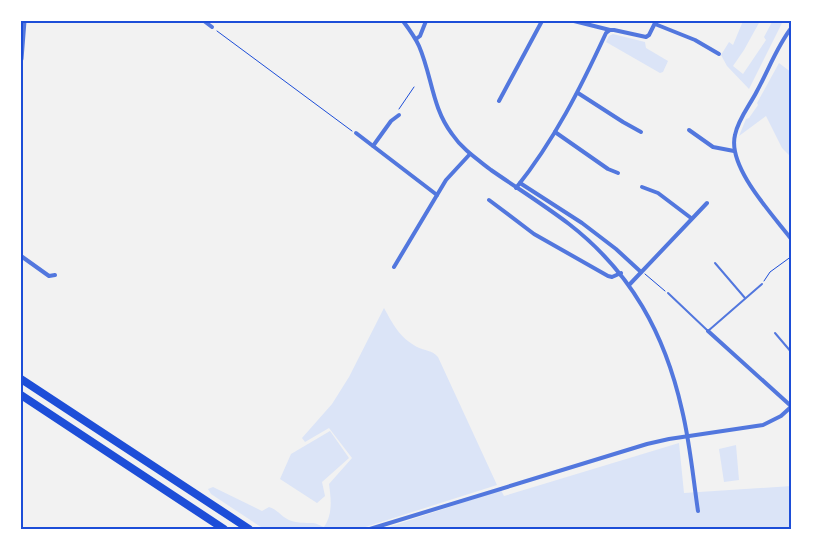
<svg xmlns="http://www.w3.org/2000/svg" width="813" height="550" font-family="'Noto Sans',sans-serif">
<rect width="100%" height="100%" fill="#f2f2f2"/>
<g fill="#dbe4f7">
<path d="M743,21H760L744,50L733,66L743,74L766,40L764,37L772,22L783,21L749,89L727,66L721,55L729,42L733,45Z"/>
<path d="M613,34L645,42L646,48L668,61L663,72L660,73L606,42L609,36Z"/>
<path d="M779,63L792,73V158L782,148L766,116L739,136L746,119L749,118L758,105L757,103Z"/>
<path d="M384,308C393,324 399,337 417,347C425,351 432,350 438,357L497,485L359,529H264L211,494L208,489L213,487L262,511L269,507C278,510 282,517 289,520C296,523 305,523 313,523C316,523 321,526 324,527C333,514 331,499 329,484L352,458L329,428L305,442L302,438L332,404L349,377Z"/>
<path d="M330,431L349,458L322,482L325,496L317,503L280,479L291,454Z"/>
<path d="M679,443L684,493L792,486V518L788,529H383L501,490L504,496Z"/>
<path d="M736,445L739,480L724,482L719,449Z"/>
</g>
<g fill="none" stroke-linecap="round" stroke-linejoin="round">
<g stroke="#1d4ed8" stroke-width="1">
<path d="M217,31L352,131"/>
<path d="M399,109L414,87"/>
<path d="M645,274L665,291"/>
<path d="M764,281L770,272L792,256"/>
</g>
<g stroke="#5277de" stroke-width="2">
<path d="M715,263L745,298"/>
<path d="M668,293L708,331L762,284"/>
<path d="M775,333L792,353"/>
</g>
<g stroke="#5277de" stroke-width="4">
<path d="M204,21L212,27"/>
<path d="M403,21C409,29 415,37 419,46C432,76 432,108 452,134C462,149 477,159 491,170C517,188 544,205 569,224C631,272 665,334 682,410C690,443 693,477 698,511"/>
<path d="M574,21L610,30"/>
<path d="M655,24L695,40L719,54"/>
<path d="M792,27C777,46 769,69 757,91C750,105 738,119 735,135C727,167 773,215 792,240"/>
<path d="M416,39L420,36L426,21"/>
<path d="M578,93L623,122L641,132"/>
<path d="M499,101L542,21"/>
<path d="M689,130L713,147L734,151"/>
<path d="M555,132L608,169L618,173"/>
<path d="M356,133L437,195"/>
<path d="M373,146L391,121L399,115"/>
<path d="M520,183L582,223L616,249L641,272"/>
<path d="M642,187L658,193L691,218"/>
<path d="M516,188C554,141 581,87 606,33L610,30H614L646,37L649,35L656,21"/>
<path d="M489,200L534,234L608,276L612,277L621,273"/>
<path d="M21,256L49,276L55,275"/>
<path d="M394,267L446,180L470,154"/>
<path d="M630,284L707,203"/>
<path d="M708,331L791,406"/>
<path d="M370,529L647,444L669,439L763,425L781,416L792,406"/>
</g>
<path stroke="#5277de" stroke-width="5" d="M21,59L24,21"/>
<g stroke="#1d4ed8" stroke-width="8">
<path d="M21,379L249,529"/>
<path d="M21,395L224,529"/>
</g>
</g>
<rect width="813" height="550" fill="none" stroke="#ffffff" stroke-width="45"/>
<rect x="22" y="22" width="768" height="506" fill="none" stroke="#1d4ed8" stroke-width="2"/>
</svg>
